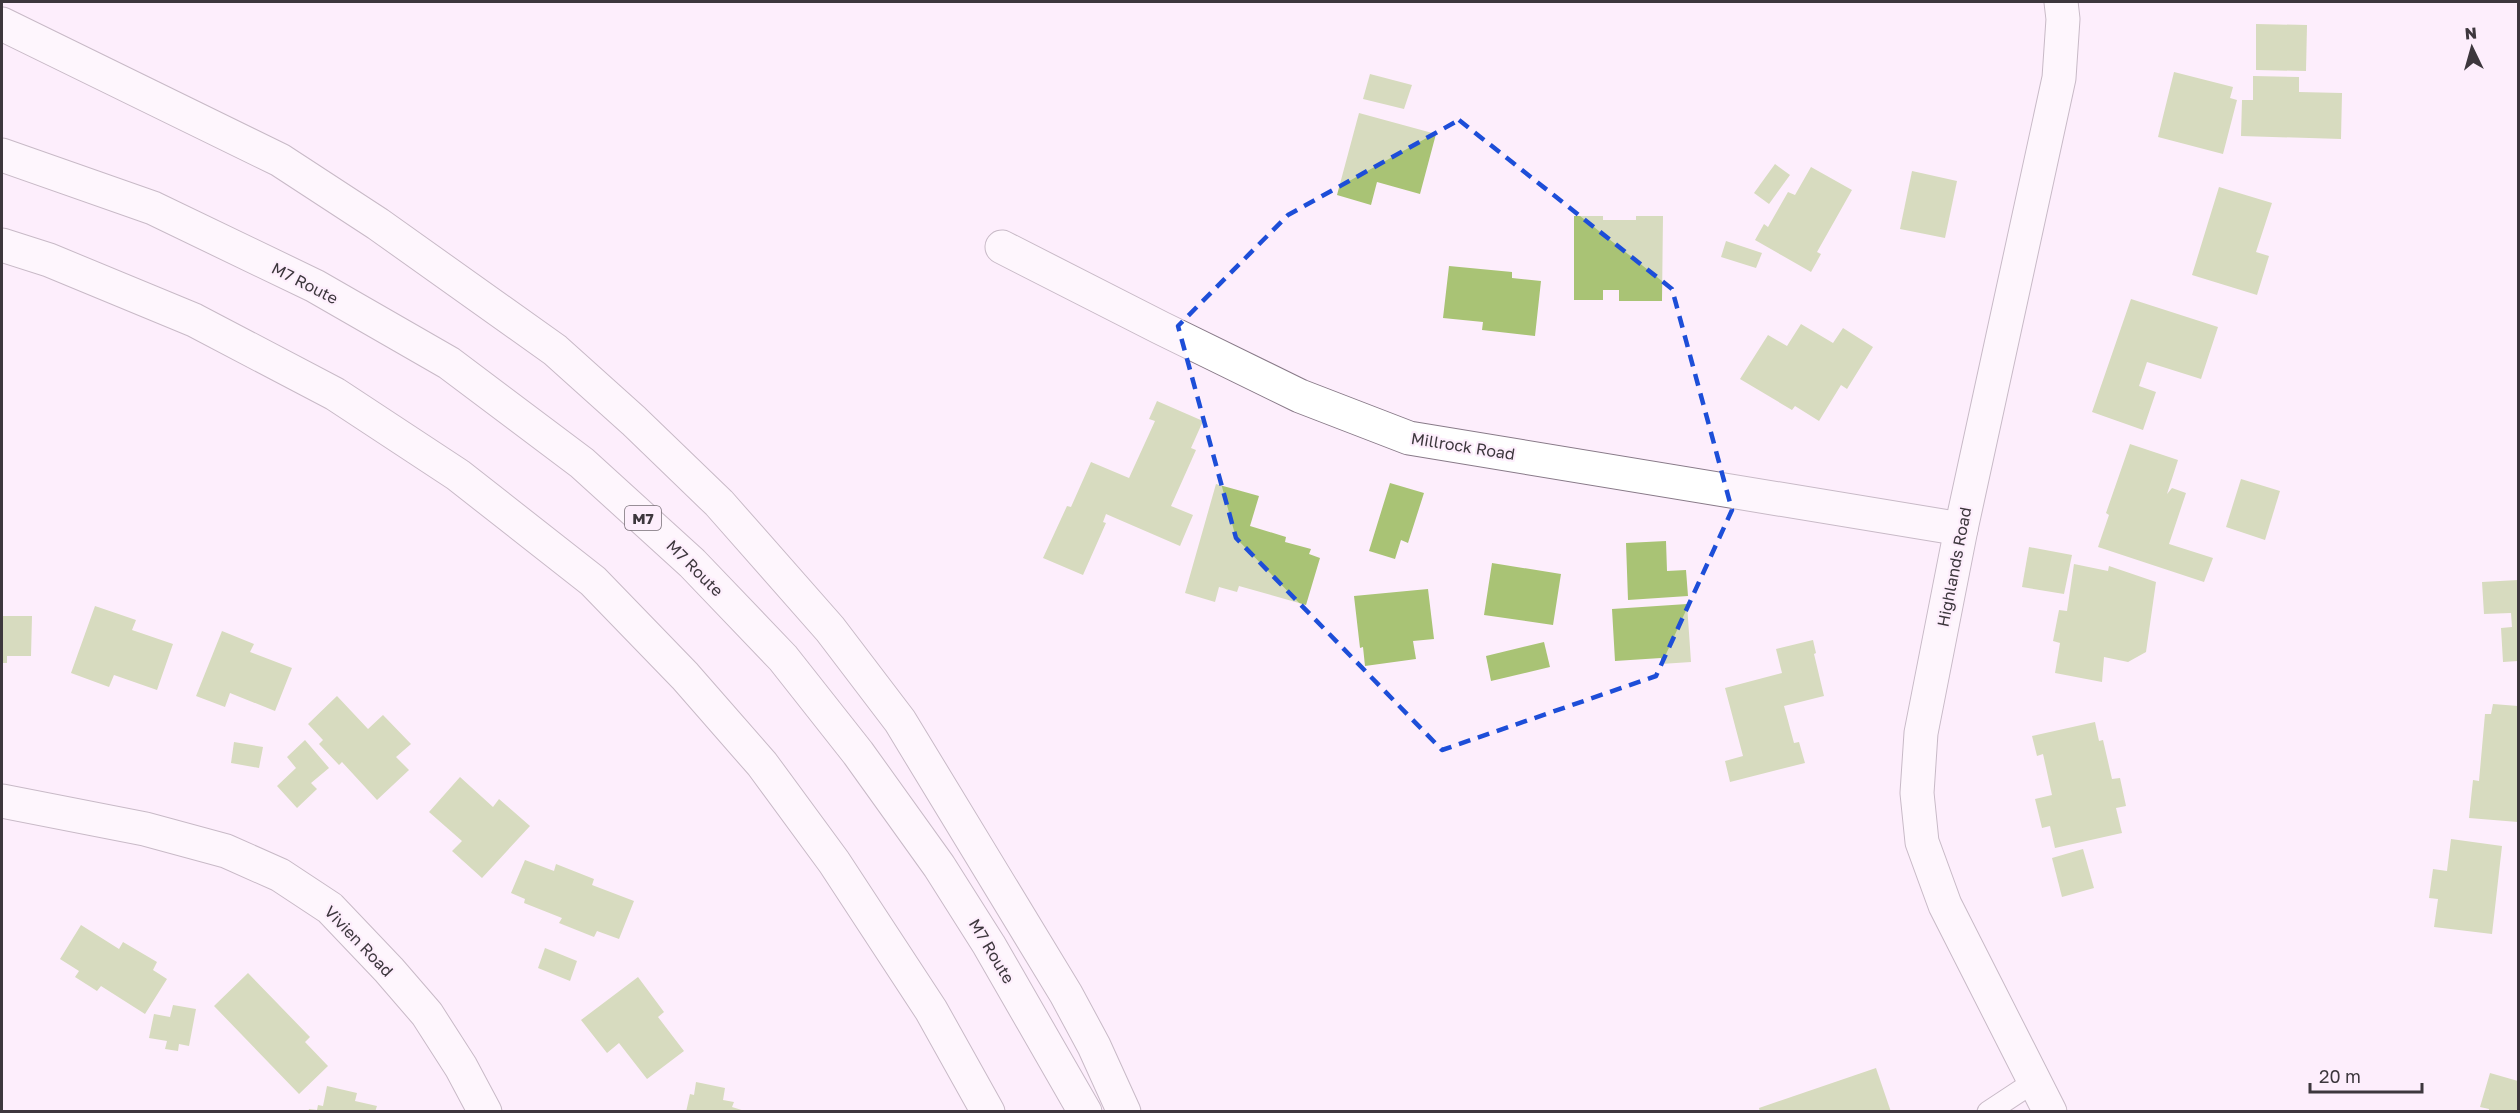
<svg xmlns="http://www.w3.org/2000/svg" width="2520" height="1113" font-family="'Golos Text',sans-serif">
<rect width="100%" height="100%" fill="#fdeefc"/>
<g fill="#a9c375">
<path d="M2256,24L2307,25L2306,71L2256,70Z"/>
<path d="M2174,72L2233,87L2230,98L2237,100L2223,154L2158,137Z"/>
<path d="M1370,74L1412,85L1404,109L1363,99Z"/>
<path d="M2253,76L2299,77V92L2342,93L2341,139L2241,136L2242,100H2253Z"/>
<path d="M1359,113L1436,134L1420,194L1377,182L1371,205L1337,195Z"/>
<path d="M1775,164L1790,175L1769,204L1754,193Z"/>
<path d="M1811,167L1852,190L1817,252L1821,254L1811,272L1755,240L1764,224L1768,227L1788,192L1795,195Z"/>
<path d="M1912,171L1957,181L1945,238L1900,229Z"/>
<path d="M2219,187L2272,203L2256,252L2269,256L2257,295L2192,275Z"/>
<path d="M1574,216H1603V220H1636V216H1663L1662,301H1619V290H1603V300H1574Z"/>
<path d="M1726,241L1762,253L1756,268L1721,257Z"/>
<path d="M1449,266L1512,272V278L1541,281L1535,336L1482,330L1483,322L1443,318Z"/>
<path d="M2131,299L2218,327L2201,379L2147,362L2139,386L2156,392L2143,430L2092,412Z"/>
<path d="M1801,324L1833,343L1843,328L1873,347L1847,389L1841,385L1819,421L1795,406L1792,410L1740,379L1768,335L1787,346Z"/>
<path d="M1157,401L1203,421L1191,448L1196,450L1171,506L1193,515L1180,546L1106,514L1103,522L1106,523L1083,575L1043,558L1067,506L1071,507L1091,462L1129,478L1155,421L1149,419Z"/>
<path d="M2130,444L2178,460L2167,494L2172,488L2186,493L2169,544L2213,558L2204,582L2098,547L2109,515L2106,513Z"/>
<path d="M2241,479L2280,491L2265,540L2226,527Z"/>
<path d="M1390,483L1424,493L1408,543L1401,540L1395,559L1369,551Z"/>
<path d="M1216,484L1259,496L1250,526L1286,537L1285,542L1311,549L1309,554L1320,558L1306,605L1239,586L1237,592L1219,587L1215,602L1185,593Z"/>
<path d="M1666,541L1667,571L1686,570L1688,596L1628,600L1626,543Z"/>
<path d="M2029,547L2072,555L2064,594L2022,587Z"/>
<path d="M1492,563L1561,574L1553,625L1484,615Z"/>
<path d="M2074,564L2108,571L2109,566L2156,582L2146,652L2128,662L2104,657L2102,682L2055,673L2060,643L2053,641L2059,610L2067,611Z"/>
<path d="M2518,580V661L2503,662L2501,628L2512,627L2511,613L2484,614L2482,582Z"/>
<path d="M1428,589L1434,639L1413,641L1416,659L1365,666L1363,647L1360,648L1354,596Z"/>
<path d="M1687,604L1691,662L1661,664V658L1615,661L1612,609Z"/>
<path d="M95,606L136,620L132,630L173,644L157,690L114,675L109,687L71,673Z"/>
<path d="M2,616H32L31,656H7V663H2Z"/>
<path d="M222,631L254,644L250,652L292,668L275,711L230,693L225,707L196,696Z"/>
<path d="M1813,640L1816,653L1814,654L1824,696L1784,706L1794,743L1799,742L1805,763L1730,782L1725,761L1743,756L1725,688L1782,673L1776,649Z"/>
<path d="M1544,642L1550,667L1491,681L1486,656Z"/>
<path d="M337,696L368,729L383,715L411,744L396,757L409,770L377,800L342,762L339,765L319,744L323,740L308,724Z"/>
<path d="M2493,704L2518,706V822L2469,818L2473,780L2479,781L2485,714H2491Z"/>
<path d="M2095,722L2099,741L2103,740L2112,779L2120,778L2126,806L2116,808L2122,833L2055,848L2050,826L2042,828L2035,799L2052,795L2043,754L2037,756L2032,736Z"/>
<path d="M305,740L329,768L311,783L317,789L297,808L277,786L296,768L287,757Z"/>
<path d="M234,742L263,747L259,768L231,763Z"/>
<path d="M460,777L493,807L499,799L530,826L482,878L452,851L462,841L429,812Z"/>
<path d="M2451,839L2502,846L2492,934L2434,927L2438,899L2429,898L2433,869L2447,871Z"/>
<path d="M2083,849L2094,888L2062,897L2052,858Z"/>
<path d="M525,860L554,871L556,864L594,879L592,885L634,901L619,939L597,931L594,937L559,923L562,918L524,903L525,899L511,893Z"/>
<path d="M81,925L119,949L123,942L157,962L153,970L167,979L145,1014L101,986L97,991L75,977L79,971L60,959Z"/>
<path d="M545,948L577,961L570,981L538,968Z"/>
<path d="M248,973L310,1037L305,1042L328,1066L299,1094L214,1006Z"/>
<path d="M638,977L664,1012L658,1017L684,1051L647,1079L619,1043L607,1053L581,1020Z"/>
<path d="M173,1005L196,1009L189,1046L179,1044L178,1051L165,1049L167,1041L149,1038L154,1014L170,1017Z"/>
<path d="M1876,1068L1891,1112H1760L1759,1108Z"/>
<path d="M2490,1073L2518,1081V1112H2489V1109L2480,1107Z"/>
<path d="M696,1082L725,1088L723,1100L734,1102L732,1107L748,1112H686L690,1094L694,1095Z"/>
<path d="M327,1086L357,1093L355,1101L377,1106L375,1112H308L309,1109L317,1110L318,1105L323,1106Z"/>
</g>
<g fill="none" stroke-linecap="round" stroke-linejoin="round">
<g stroke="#887a88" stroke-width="23">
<path id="service" d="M1988,1112L2035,1081"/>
</g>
<g stroke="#887a88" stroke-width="35">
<g id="minor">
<path d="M1002,247L1161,328L1300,396L1409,438L1961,529"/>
<path d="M2,801L145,829L226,851L280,875L330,908L389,970L427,1014L461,1067L485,1112"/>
<path d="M2050,1112L1945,905L1922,842L1917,793L1921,733L1961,529L2059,78L2063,19L2061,2"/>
</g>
</g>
<g stroke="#887a88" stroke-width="35">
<path id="trunk" d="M2,155L153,208L315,286L449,363L582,463L692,563L783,658L858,753L939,866L989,945L1085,1112"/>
</g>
<g stroke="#887a88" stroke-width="35">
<g id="motorway">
<path d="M2,24L280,160L378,224L555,350L634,421L719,503L830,629L900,721L1066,994L1094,1046L1124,1112"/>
<path d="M2,245L49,260L194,320L335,394L458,475L593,581L685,676L762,764L834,862L931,1010L988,1112"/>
</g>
</g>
<use href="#service" stroke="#fff" stroke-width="21"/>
<use href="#minor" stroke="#fff" stroke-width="33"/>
<use href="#trunk" stroke="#fff" stroke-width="33"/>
<use href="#motorway" stroke="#fff" stroke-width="33"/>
</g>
<path d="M0 0H2520V1113H0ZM1459,120L1672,289L1732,510L1656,676L1442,750L1236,538L1178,326L1288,215Z" fill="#fdeefc" fill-opacity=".55" fill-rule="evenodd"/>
<path fill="none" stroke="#1d4ed8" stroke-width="4.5" stroke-dasharray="12 8" stroke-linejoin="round" d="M1459,120L1672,289L1732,510L1656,676L1442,750L1236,538L1178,326L1288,215Z"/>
<g text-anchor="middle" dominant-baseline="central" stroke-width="4.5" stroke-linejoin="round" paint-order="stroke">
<rect fill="#fdeefc" stroke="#776e76" stroke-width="1.5" x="625" y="506" width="36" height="24" rx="4.5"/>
<g font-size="15" font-weight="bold" fill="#3d373d">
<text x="643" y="518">M7</text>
</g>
<g font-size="16" fill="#3d373d" stroke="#fdeefc">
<text transform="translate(305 283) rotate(27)">M7 Route</text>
<text transform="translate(1463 446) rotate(9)">Millrock Road</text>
<text transform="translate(1954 567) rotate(-79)">Highlands Road</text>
<text transform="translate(695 568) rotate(45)">M7 Route</text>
<text transform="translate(359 941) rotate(46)">Vivien Road</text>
<text transform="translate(992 951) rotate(59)">M7 Route</text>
</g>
</g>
<rect width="2520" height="1113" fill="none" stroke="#3d373d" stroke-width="6"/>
<g transform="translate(2472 48) rotate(355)" stroke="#fdeefc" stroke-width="4.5" paint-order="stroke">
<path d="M0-4.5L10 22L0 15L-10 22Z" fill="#3d373d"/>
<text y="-9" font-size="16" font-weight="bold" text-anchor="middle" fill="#3d373d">N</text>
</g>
<path d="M2310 1083v9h112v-9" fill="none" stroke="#3d373d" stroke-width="3"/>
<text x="2319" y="1083" font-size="18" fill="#3d373d" stroke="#fdeefc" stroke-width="4.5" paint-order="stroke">20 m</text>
</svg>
